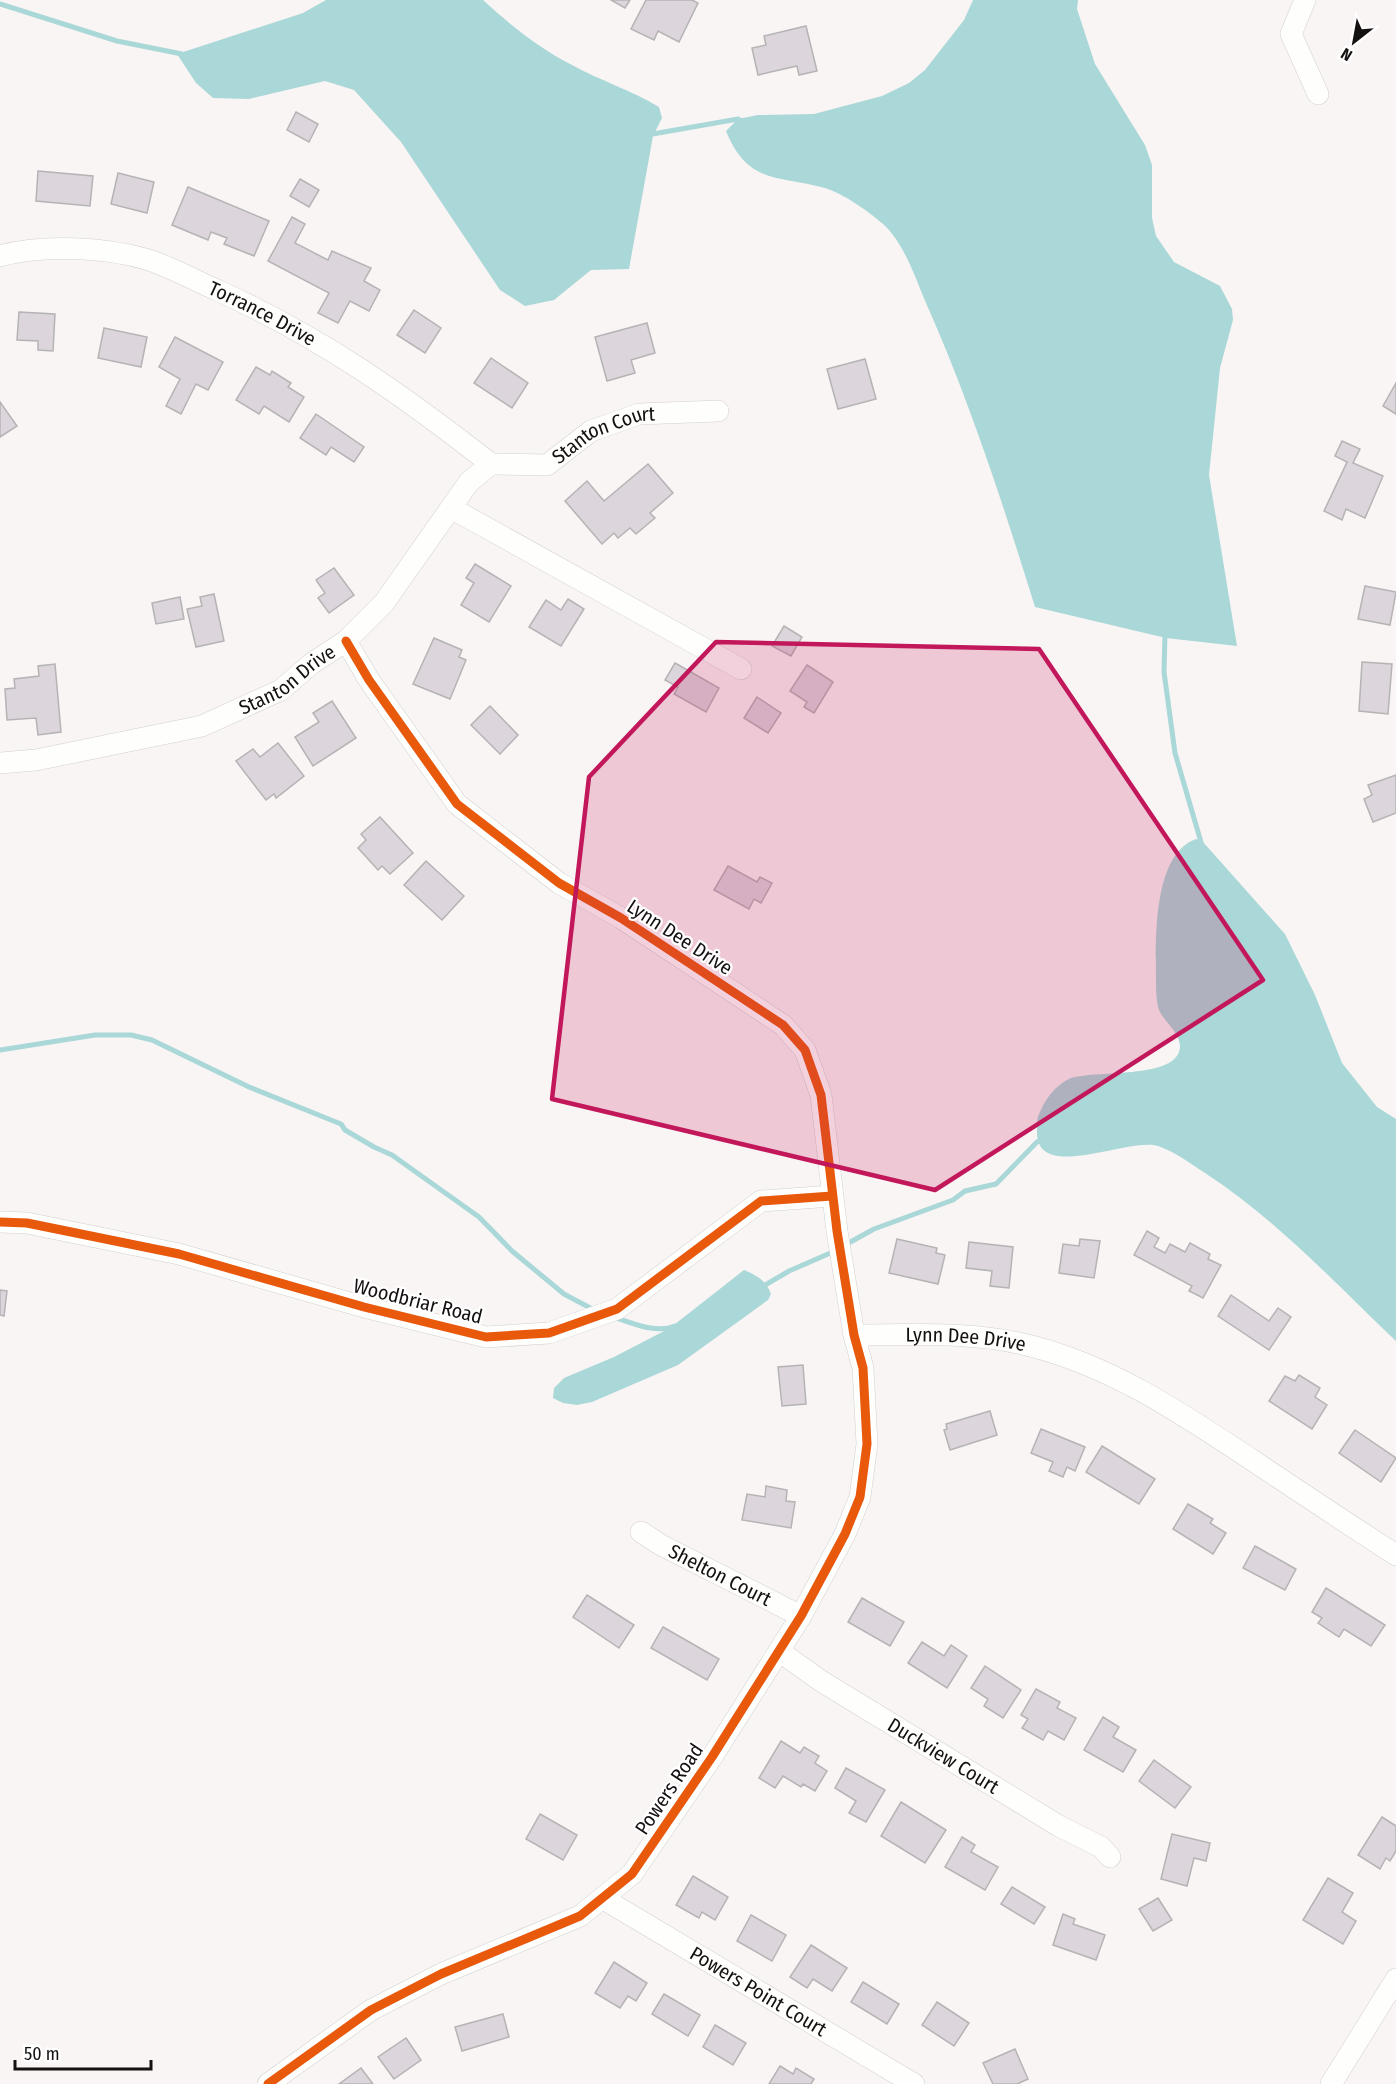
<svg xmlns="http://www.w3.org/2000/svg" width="1396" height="2084" font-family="'Fira Sans Condensed',sans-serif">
<rect width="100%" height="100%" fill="#f9f5f4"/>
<g fill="#aad7d7">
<path d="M326,0H483C510,25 539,48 572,65C601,81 631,90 659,107L662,118L653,136L629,269L591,270L554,300L525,306L500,290L401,142L354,90L325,81L249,99L213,98L196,83L177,54L303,13Z"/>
<path d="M973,0H1078L1077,9L1095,64L1145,145L1152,165V218L1156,236L1174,262L1220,286L1232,309L1233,320L1220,368L1209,475L1237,646L1166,638L1035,607C1003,504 970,402 926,303C915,277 904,243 883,224C868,211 844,194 825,188C778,175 748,185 726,131L738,119L758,115L814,114L882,96L909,83L925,70L964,20Z"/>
<path d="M1196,839L1203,842L1285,934L1315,995L1342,1063L1377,1107L1396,1119V1341C1335,1283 1276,1219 1205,1173C1190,1163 1175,1152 1158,1146C1129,1137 1039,1182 1037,1134C1037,1125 1036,1119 1040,1112C1046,1098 1055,1086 1069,1079C1090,1069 1180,1081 1180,1046C1179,1030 1162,1021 1158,1007C1156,998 1156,988 1156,980C1156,942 1152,855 1196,839Z"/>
<path d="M744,1270C756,1275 766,1280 771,1294L768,1300L678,1365L592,1402L577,1405L563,1403L553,1398L554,1388L564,1378L614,1357L670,1328Z"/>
</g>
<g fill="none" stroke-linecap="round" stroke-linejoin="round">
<g stroke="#aad7d7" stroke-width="5">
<path d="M0,4L117,41L182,54"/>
<path d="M647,135L738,119L743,122"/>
<path d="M1165,633L1164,672L1175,753L1203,849"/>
<path d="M0,1050L95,1035H131L152,1040L249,1087L341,1124L345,1130L374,1147L392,1155L479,1217L512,1251L564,1294L594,1310"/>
<path d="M845,1245L874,1229L953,1200L965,1191L996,1184L1037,1142L1042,1140"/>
<path d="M760,1288L789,1271L835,1251"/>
<path d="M614,1317C631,1323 657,1334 675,1326"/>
</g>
</g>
<g fill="#dcd5dc" stroke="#b5b3b4" stroke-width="1.5">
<path d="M611,0H630L625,8Z"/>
<path d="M646,0H692L698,3L679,42L658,31L654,40L631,29Z"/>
<path d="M806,26L817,71L799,75L797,66L758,75L752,48L766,45L764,36Z"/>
<path d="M296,112L318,124L309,142L287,130Z"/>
<path d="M38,171L93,176L90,206L36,201Z"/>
<path d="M118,173L154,182L147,213L111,204Z"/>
<path d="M300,179L319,190L309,207L290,196Z"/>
<path d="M188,187L269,221L254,256L224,244L227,238L211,232L208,240L172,225Z"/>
<path d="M292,217L305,224L295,243L328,260L332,251L371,268L364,281L380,290L369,311L350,301L338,323L318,313L329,293L268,261Z"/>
<path d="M414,310L441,328L425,353L397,335Z"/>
<path d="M19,312L55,314L53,351L38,350V341L17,340Z"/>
<path d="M647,323L655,353L631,360L635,373L607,381L595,337Z"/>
<path d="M104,328L147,337L141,367L98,358Z"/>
<path d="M175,337L223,362L208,390L196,384L181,414L166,406L180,379L159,367Z"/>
<path d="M491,358L528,383L512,408L474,383Z"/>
<path d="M865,359L876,399L838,409L827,369Z"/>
<path d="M256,367L270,375L272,371L291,383L288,387L304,397L289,422L264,406L259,414L236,400Z"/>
<path d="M1396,383V414L1383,406Z"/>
<path d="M0,402L17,426L0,437Z"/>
<path d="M316,414L364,447L354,462L331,447L326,455L300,438Z"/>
<path d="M1342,441L1360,449L1353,463L1383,476L1365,518L1346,509L1342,520L1324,511L1347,462L1335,456Z"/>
<path d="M648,464L673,493L650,513L655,518L636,534L630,528L618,538L614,533L602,544L565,501L587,481L604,501Z"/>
<path d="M475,564L511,586L489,622L461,605L474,583L466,578Z"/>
<path d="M334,568L354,595L329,613L318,598L325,593L316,580Z"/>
<path d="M1365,586L1396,592L1390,625L1358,619Z"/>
<path d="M214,594L224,641L196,647L187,609L202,606L200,597Z"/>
<path d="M180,597L184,619L156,624L152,603Z"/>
<path d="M568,599L584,609L561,646L529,627L546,600L561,610Z"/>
<path d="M784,626L802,637L791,656L772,646Z"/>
<path d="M434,638L462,650L459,657L466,660L450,699L413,684Z"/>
<path d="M1362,662L1392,664L1388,714L1359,711Z"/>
<path d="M675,663L719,688L706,712L674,694L678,687L665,680Z"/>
<path d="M55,664L61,732L38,735L36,718L7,720L5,689L15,688L14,679L39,676L38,666Z"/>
<path d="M807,665L833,682L814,713L804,707L807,702L790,691Z"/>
<path d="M757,697L781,713L768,733L744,718Z"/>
<path d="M332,701L356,738L313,766L295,737L319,722L313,713Z"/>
<path d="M490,706L518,735L500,754L471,725Z"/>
<path d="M278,743L304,776L276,798L274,794L266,800L236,761L253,749L260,757Z"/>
<path d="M1396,775V813L1373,822L1364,799L1372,795L1368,785Z"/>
<path d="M380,817L413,853L390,874L382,866L378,870L358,848L366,840L361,834Z"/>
<path d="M426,861L464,896L442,920L404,885Z"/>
<path d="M728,866L757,882L760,877L772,883L761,903L754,899L749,909L714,890Z"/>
<path d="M1147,1231L1159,1238L1154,1247L1165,1253L1170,1244L1185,1252L1190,1243L1210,1254L1208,1259L1221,1265L1203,1298L1189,1291L1192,1286L1134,1255Z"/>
<path d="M897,1239L937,1248L936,1253L945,1255L938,1284L889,1273Z"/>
<path d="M1080,1239L1100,1241L1094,1278L1059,1273L1063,1244L1079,1246Z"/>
<path d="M969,1242L1013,1247L1009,1288L990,1286L992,1271L966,1268Z"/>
<path d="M0,1290L7,1291L4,1316L0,1315Z"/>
<path d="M1231,1295L1269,1321L1278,1308L1291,1317L1269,1350L1218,1316Z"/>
<path d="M803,1365L806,1404L782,1406L778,1367Z"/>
<path d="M1299,1375L1320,1388L1315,1397L1327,1405L1312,1429L1269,1401L1285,1376L1295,1381Z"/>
<path d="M990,1411L997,1435L950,1450L944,1430L947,1429L946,1424Z"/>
<path d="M1041,1429L1085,1447L1075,1471L1067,1467L1063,1477L1049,1471L1053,1462L1031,1453Z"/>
<path d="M1355,1430L1396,1458L1381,1482L1339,1453Z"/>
<path d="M1102,1446L1155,1479L1139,1504L1086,1472Z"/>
<path d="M766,1486L787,1490L786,1501L795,1502L791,1528L742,1520L747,1494L765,1497Z"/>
<path d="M1188,1504L1213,1519L1210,1523L1226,1533L1213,1554L1173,1529Z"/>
<path d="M1255,1546L1296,1569L1285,1590L1243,1568Z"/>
<path d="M1326,1588L1385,1625L1371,1646L1344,1629L1339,1637L1318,1623L1322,1618L1312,1612Z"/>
<path d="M587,1595L634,1625L619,1648L573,1617Z"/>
<path d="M862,1598L904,1622L890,1646L848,1622Z"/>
<path d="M663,1627L719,1659L707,1680L651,1648Z"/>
<path d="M922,1642L944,1656L951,1645L967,1656L947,1688L908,1663Z"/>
<path d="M985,1666L1021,1690L1003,1718L984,1706L988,1699L971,1688Z"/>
<path d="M1036,1689L1060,1702L1057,1708L1076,1718L1064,1740L1048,1731L1043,1740L1022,1728L1028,1719L1021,1715Z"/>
<path d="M1103,1717L1119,1727L1113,1737L1136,1750L1123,1772L1084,1750Z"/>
<path d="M781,1741L800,1753L804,1747L819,1756L815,1763L827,1771L815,1791L803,1784L801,1787L783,1776L775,1788L759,1778Z"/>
<path d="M1154,1760L1191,1787L1175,1808L1139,1781Z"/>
<path d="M846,1768L885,1790L866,1822L849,1813L856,1801L835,1788Z"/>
<path d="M901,1802L946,1830L925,1863L881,1836Z"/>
<path d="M540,1814L577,1835L563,1860L526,1839Z"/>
<path d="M1382,1817L1396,1826V1851L1390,1861L1386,1858L1380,1869L1358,1855Z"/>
<path d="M1172,1834L1210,1843L1206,1861L1194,1858L1187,1886L1161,1879Z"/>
<path d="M962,1837L975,1845L971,1852L998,1867L985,1890L945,1867Z"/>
<path d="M693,1876L728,1897L715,1920L702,1912L699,1918L676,1905Z"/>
<path d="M1328,1878L1353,1893L1342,1912L1356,1921L1343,1944L1303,1920Z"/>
<path d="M1012,1887L1045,1907L1034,1924L1001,1904Z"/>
<path d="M1158,1898L1172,1920L1153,1931L1139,1909Z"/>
<path d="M1063,1914L1075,1919L1073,1924L1105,1935L1096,1960L1053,1945Z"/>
<path d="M751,1915L786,1935L772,1961L737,1941Z"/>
<path d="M811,1945L847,1968L832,1991L813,1979L807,1988L790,1977Z"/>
<path d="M614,1962L647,1983L636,2001L628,1996L620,2008L595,1993Z"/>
<path d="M863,1982L899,2004L887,2024L851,2002Z"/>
<path d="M664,1994L700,2015L688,2036L652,2014Z"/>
<path d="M937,2002L969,2023L954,2046L922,2025Z"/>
<path d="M503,2014L509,2037L462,2051L455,2027Z"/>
<path d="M715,2025L746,2043L733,2065L703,2047Z"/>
<path d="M406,2038L421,2060L394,2079L378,2057Z"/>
<path d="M1015,2049L1028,2079L1017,2084H993L983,2063Z"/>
<path d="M780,2066L793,2074L796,2068L814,2079L811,2084H769Z"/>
<path d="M361,2068L373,2084H339Z"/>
</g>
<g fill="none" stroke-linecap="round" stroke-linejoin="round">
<g stroke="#d3d0cf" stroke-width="22">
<g id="minor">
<path d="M1305,0L1291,34L1318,94"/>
<path id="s1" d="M0,256C42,244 107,247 149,260C173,268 196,281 219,291C321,337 404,396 491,464"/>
<path id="s2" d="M491,464L547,465L591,431L639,414L718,411"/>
<path d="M451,508L741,669"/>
<path id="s3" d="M0,763L36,760L202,726L281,690L311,664L346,641L384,603L469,482L491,464"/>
<path d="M0,1222L27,1223L179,1254L364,1307L486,1337L549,1333L617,1309L761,1201L832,1196"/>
<path id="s4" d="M854,1335C911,1335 975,1331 1031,1346C1113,1367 1181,1413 1252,1460C1300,1492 1348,1524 1396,1555"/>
<path id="s5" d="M641,1532L661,1545L801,1616"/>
<path id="s6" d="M779,1651L821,1681L1059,1826L1101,1847L1110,1857"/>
<path id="s7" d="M602,1898L914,2084"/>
<path d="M268,2084L371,2010L441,1974L580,1916L632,1874L712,1757L801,1616L845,1534L860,1497L867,1444L863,1368L854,1335L837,1231L821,1095L805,1050L783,1025L621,918L559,883L457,804L369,680L346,641"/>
<path d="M1331,2084L1396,1979"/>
</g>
</g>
<use href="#minor" stroke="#fefefd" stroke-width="21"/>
<g stroke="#fff" stroke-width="13">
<g id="cycleway">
<path d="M0,1222L27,1223L179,1254L364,1307L486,1337L549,1333L617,1309L761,1201L832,1196"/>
<path d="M268,2084L371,2010L441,1974L580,1916L632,1874L712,1757L801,1616L845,1534L860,1497L867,1444L863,1368L854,1335L837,1231L821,1095L805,1050L783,1025L621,918L559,883L457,804L369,680L346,641"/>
</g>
</g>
<use href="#cycleway" stroke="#e8590c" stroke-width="9"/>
</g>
<path fill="#c2185b" fill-opacity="0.2" stroke="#c2185b" stroke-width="4.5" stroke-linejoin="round" d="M716,642L1039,649L1263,980L935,1190L552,1099L589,777Z"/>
<g text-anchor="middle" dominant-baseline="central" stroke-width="4.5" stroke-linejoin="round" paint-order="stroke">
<g font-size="20" fill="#141110" stroke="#fff">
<text stroke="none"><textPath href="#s1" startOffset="276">Torrance Drive</textPath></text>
<text stroke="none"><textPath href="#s2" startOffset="122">Stanton Court</textPath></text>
<text stroke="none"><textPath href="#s3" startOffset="303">Stanton Drive</textPath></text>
<text transform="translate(680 937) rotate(33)">Lynn Dee Drive</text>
<text transform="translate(418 1301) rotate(14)">Woodbriar Road</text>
<text stroke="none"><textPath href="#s4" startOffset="112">Lynn Dee Drive</textPath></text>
<text stroke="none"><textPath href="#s5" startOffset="90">Shelton Court</textPath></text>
<text stroke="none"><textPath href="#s6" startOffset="195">Duckview Court</textPath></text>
<text transform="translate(669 1789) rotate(-56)">Powers Road</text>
<text stroke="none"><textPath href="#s7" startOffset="182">Powers Point Court</textPath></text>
</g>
</g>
<g transform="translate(1354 42) rotate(211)" stroke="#ffffff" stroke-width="4.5" paint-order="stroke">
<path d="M0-4.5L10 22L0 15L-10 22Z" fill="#141110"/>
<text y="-9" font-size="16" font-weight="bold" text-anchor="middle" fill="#141110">N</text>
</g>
<path d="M15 2060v9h136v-9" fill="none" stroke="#141110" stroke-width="3"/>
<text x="24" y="2060" font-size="18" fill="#141110" stroke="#ffffff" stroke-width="4.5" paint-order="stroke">50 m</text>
</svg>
